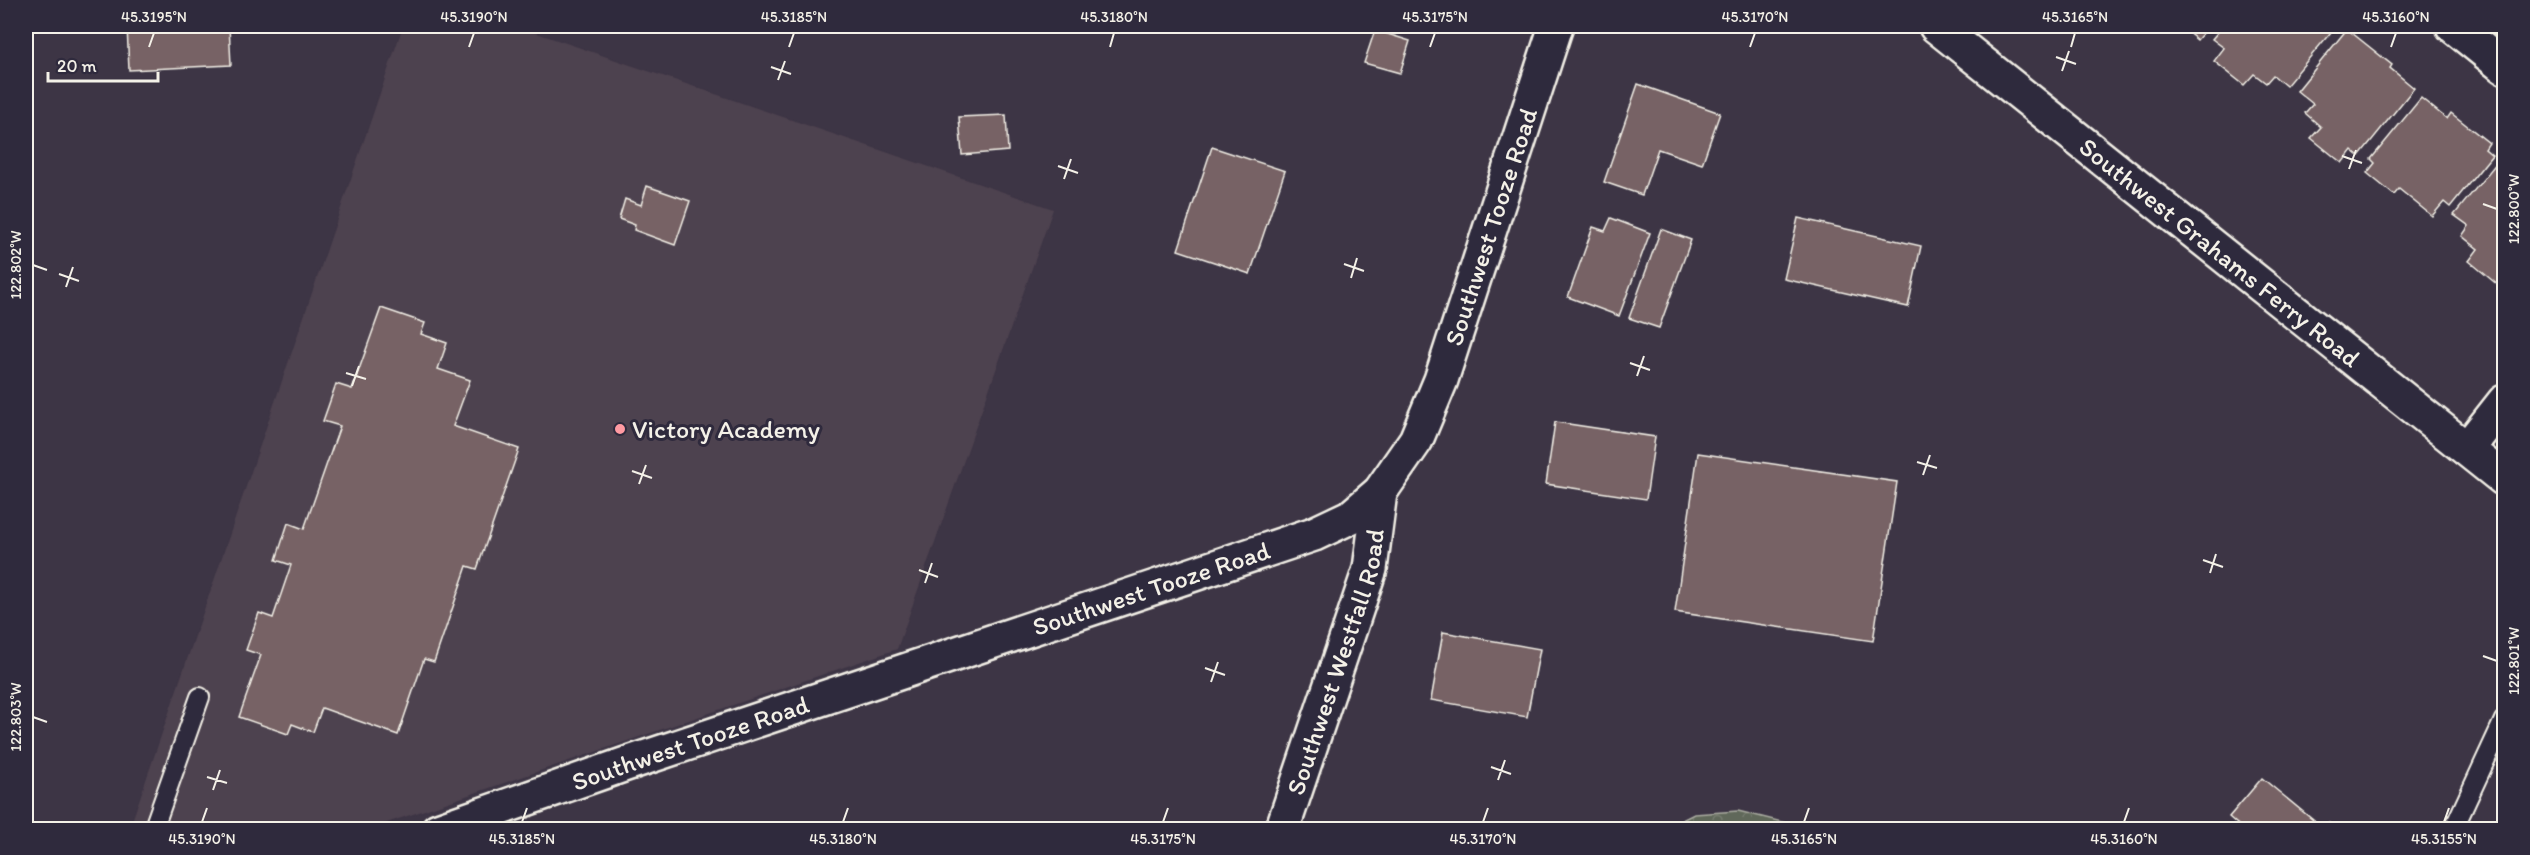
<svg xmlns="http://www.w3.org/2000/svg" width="2530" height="855" font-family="Itim,sans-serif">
<defs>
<pattern id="forest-crowns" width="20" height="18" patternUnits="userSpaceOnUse" patternTransform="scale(1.5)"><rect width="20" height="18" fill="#61685a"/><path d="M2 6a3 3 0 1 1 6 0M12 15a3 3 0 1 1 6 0" fill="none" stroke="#787e72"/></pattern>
</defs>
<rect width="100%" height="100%" fill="#3d3545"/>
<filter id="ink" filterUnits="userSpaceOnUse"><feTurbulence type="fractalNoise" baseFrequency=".0167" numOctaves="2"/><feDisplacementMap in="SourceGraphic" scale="12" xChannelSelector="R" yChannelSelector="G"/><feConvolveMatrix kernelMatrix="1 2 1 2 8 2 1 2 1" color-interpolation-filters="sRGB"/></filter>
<g filter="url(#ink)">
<path fill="#4e424f" d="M403,26H516L1053,209L897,649L369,829L129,830Z"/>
<path fill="url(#forest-crowns)" stroke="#aaaca1" stroke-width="1.5" d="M1738,811L1810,829H1664L1694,814Z"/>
<g fill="#776265" stroke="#f4f1e8" stroke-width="1.5">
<path d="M127,26H229L231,65L129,70Z"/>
<path d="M2180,26H2209L2197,40Z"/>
<path d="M2223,26H2336L2286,86L2273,75L2266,83L2254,74L2244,85L2214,61L2224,48L2212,39Z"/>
<path d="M2347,29L2392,65L2390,68L2414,88L2359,156L2352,150L2342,163L2311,138L2321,127L2305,113L2313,104L2297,91Z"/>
<path d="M1375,30L1410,41L1400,73L1364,63Z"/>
<path d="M1638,84L1720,113L1702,164L1658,149L1642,195L1604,182Z"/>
<path d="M2421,98L2447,119L2451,113L2489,143L2485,149L2492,155L2450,207L2444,202L2432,216L2399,189L2394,195L2367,173L2375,163L2371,159Z"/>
<path d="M1006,115L1008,151L962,155L959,117Z"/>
<path d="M1212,147L1285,171L1250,274L1178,250Z"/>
<path d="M2502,156L2504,158V279L2499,286L2469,261L2478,249L2462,236L2469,226L2454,215Z"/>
<path d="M647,186L690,201L675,245L634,230L635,225L619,219L625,199L641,205Z"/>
<path d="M1611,218L1650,233L1619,316L1568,297L1593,227L1605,231Z"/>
<path d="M1798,218L1921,246L1908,307L1784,279Z"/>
<path d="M1661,229L1691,240L1659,328L1629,318Z"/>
<path d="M381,308L425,323L421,334L447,343L438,369L470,380L453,426L519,449L477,569L467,566L434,662L424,659L398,735L322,708L313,732L292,724L288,734L239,717L261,655L246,650L259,613L273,618L291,565L276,560L288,523L304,529L340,426L323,421L336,384L352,389Z"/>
<path d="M1555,422L1655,437L1646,499L1546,484Z"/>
<path d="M1698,453L1897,482L1873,641L1675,612Z"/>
<path d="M1443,632L1540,649L1527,717L1431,700Z"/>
<path d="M2262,778L2324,829L2329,823L2337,830H2244L2229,817Z"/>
</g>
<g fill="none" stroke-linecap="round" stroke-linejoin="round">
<g stroke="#f4f1e8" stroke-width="22">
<g id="service">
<path d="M153,830L200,697"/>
<path d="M2453,830L2504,720"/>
</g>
</g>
<g stroke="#f4f1e8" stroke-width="38">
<g id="minor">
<path d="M2453,26L2504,67"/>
<path d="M2467,449L2504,402"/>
<path id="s1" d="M1282,830L1370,569L1380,492"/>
</g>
</g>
<g stroke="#f4f1e8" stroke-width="38">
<g id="secondary">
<path id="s2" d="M1936,26L2504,479"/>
<path id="s3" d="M438,830L626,764L1314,534L1352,516L1380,492L1416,440L1441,380L1556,26"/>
</g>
</g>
<use href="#service" stroke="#2f2a3d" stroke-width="18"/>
<use href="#minor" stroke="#2f2a3d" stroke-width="33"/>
<use href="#secondary" stroke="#2f2a3d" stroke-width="33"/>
</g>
</g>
<path fill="none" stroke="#f4f1e8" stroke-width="2" d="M149,47L154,33M469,47L474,33M789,47L794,33M1110,47L1114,33M1430,47L1435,33M1750,47L1755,33M2071,47L2075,33M2391,47L2396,33M2056,57L2076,64M771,67L791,74M2062,71L2069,51M778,80L785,61M2342,156L2362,163M1058,166L1078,173M2349,169L2356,150M1064,179L1071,159M2483,204L2497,209M1344,264L1364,271M33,265L47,270M59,274L79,281M1351,278L1357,258M66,287L73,267M1630,363L1650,370M346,373L366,379M1637,376L1644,356M352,386L359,366M1917,462L1937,468M632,471L652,478M1923,475L1930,455M639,484L646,465M2203,560L2223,567M919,570L938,577M2210,573L2216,554M925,583L932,563M2483,656L2497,661M1205,668L1225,675M1211,682L1218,662M33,717L47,722M1491,767L1511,774M207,777L227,783M1498,780L1505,760M213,790L220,770M202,822L207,808M522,822L527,808M843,822L848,808M1163,822L1168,808M1483,822L1488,808M1804,822L1809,808M2124,822L2129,808M2444,822L2449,808"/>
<circle fill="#ff9aa2" stroke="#2f2a3d" stroke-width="2" cx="620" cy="429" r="6"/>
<g text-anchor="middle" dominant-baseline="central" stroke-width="6" stroke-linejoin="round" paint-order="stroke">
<g font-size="26" fill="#f4f1e8" stroke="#2f2a3d">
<text stroke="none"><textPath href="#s3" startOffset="1293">Southwest Tooze Road</textPath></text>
<text stroke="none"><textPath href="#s2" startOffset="363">Southwest Grahams Ferry Road</textPath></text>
<text stroke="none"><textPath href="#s3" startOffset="753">Southwest Tooze Road</textPath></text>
<text stroke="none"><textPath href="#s1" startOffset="177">Southwest Westfall Road</textPath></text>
<text stroke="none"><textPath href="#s3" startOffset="267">Southwest Tooze Road</textPath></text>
</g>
<g font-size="26" fill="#f4f1e8" stroke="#2f2a3d" text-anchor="start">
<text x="632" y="429">Victory Academy</text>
</g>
</g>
<rect width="2530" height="855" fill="none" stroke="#2f2a3d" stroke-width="66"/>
<path d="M48 72v9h110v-9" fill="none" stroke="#f4f1e8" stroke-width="3"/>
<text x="57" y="72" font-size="18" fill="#f4f1e8" stroke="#2f2a3d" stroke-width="4.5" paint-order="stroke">20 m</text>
<rect x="33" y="33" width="2464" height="789" fill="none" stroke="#f4f1e8" stroke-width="2"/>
<g font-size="15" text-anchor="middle" fill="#f4f1e8">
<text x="154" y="22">45.3195°N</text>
<text x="474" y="22">45.3190°N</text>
<text x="794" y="22">45.3185°N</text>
<text x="1114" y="22">45.3180°N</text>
<text x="1435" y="22">45.3175°N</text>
<text x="1755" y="22">45.3170°N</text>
<text x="2075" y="22">45.3165°N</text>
<text x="2396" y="22">45.3160°N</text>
<text transform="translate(2514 209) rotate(-90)" y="5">122.800°W</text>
<text transform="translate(16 265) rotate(-90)" y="5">122.802°W</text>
<text transform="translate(2514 661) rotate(-90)" y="5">122.801°W</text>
<text transform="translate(16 717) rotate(-90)" y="5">122.803°W</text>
<text x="202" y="844">45.3190°N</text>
<text x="522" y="844">45.3185°N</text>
<text x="843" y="844">45.3180°N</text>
<text x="1163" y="844">45.3175°N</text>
<text x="1483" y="844">45.3170°N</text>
<text x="1804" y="844">45.3165°N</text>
<text x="2124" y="844">45.3160°N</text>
<text x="2444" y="844">45.3155°N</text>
</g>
</svg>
